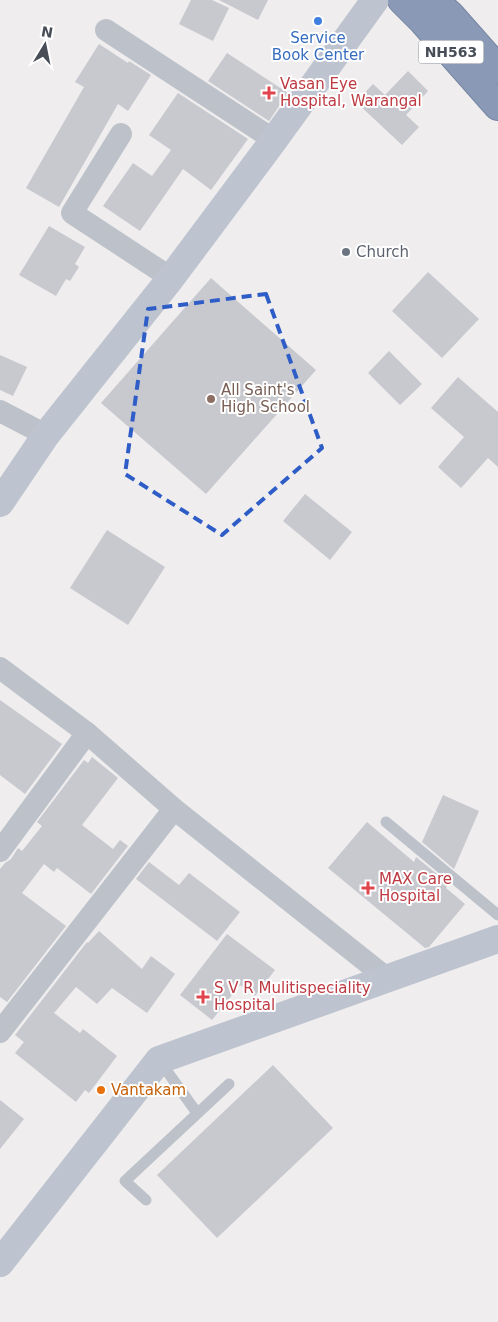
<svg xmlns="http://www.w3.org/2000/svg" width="498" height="1322" font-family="'DejaVu Sans',sans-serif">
<rect width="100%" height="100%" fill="#efeded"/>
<g fill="#c8c9cf">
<path d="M191,0H212L229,8L213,41L179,24Z"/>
<path d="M219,0H268L258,20Z"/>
<path d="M99,44L128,63L129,61L151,75L128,111L118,104L59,207L26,188L84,87L75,82Z"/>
<path d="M227,53L288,93L269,121L208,81Z"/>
<path d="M408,71L428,91L406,115L419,127L402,145L356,102L373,84L385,95Z"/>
<path d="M178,93L248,139L211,190L183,169L140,231L103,206L133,163L152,176L171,150L149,135Z"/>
<path d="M49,226L85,247L75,264L79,267L70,281L66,279L56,296L19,275Z"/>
<path d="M428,272L479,319L442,358L392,311Z"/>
<path d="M211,278L316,370L206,494L101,403Z"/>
<path d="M389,351L422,384L400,405L368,373Z"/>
<path d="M0,355L27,367L13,396L0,390Z"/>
<path d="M458,377L498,412V467L488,458L461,488L438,467L464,437L431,408Z"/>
<path d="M305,494L352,532L330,560L283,521Z"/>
<path d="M107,530L165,567L128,625L70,588Z"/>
<path d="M0,700L62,744L25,794L0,775Z"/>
<path d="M92,757L118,778L82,825L113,849L120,840L128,846L91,894L57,868L54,872L44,864L22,893L66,926L7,1002L0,997V869L5,863L11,859L18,848L22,851L42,826L37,822L84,760L88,763Z"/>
<path d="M443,795L479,811L454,869L422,842Z"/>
<path d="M367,822L414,862L416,857L448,883L446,888L465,904L429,947L425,948L328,868Z"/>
<path d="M149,862L179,885L189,873L240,912L217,941L136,879Z"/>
<path d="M99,931L142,969L151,956L175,974L147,1013L112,988L97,1004L76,987L54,1013L80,1033L83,1029L117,1056L89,1093L85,1090L76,1102L15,1053L24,1042L15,1035L87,942L88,943Z"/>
<path d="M227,934L275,970L255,996L240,985L212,1020L180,995Z"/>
<path d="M273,1065L333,1128L217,1238L157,1175Z"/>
<path d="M0,1100L24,1119L0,1149Z"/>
</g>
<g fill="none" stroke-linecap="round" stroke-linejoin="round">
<g stroke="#7685a2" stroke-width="30">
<g id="highway">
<path d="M402,0L423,21L498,106"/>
<path d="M434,0L451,16L498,69"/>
</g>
</g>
<g stroke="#bdc2ca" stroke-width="11">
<path d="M386,822L498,915"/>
<path d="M159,1060L197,1113"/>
<path d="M146,1200L125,1181L229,1084"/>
</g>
<g stroke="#bdc2ca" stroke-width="22">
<path d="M106,30L274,140"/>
<path d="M121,134L72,213L171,278"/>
<path d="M0,411L46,435"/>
<path d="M0,668L87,733L174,809"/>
<path d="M0,851L87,733"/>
<path d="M0,1032L174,809L388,979"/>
</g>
<g stroke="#bdc3cf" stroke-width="28">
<path d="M0,503L46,435L171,278L274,140L375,0"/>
<path d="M0,1263L159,1060L498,939"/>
</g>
<use href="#highway" stroke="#8a9ab6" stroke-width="28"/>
</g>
<path fill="none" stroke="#2f5dc8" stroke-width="4" stroke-dasharray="10 6" stroke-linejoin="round" d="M266,294L322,448L222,535L125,474L148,309Z"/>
<circle fill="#3f7fe0" stroke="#fff" stroke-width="2" cx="318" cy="21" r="5"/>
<g fill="#e0444e" stroke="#fff" stroke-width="2">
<path d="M266.5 85.5h5v5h5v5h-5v5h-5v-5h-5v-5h5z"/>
<path d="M365.5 880.5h5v5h5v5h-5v5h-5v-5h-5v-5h5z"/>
<path d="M200.5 989.5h5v5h5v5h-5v5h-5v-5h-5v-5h5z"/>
</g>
<circle fill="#6b7280" stroke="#fff" stroke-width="2" cx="346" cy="252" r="5"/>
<circle fill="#8d6e63" stroke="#fff" stroke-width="2" cx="211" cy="399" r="5"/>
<circle fill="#e8710a" stroke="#fff" stroke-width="2" cx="101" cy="1090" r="5"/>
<g text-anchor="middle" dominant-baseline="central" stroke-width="4" stroke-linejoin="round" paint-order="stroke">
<rect fill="#fff" stroke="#7f838a" stroke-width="1" x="418.5" y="40.5" width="65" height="23" rx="4"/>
<g font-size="14" font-weight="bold" fill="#484e58">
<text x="451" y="52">NH563</text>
</g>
<g font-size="15" fill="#366cbe" stroke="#fff">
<text x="318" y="38">Service<tspan x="318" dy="17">Book Center</tspan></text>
</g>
<g font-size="15" fill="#be3a42" stroke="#fff" text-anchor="start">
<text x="280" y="84">Vasan Eye<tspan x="280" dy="17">Hospital, Warangal</tspan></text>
<text x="379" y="879">MAX Care<tspan x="379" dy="17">Hospital</tspan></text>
<text x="214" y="988">S V R Mulitispeciality<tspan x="214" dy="17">Hospital</tspan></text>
</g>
<g font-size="15" fill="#5b616d" stroke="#fff" text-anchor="start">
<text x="356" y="252">Church</text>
</g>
<g font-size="15" fill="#785e54" stroke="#fff" text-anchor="start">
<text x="221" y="390">All Saint's<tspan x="221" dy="17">High School</tspan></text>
</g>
<g font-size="15" fill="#c56008" stroke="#fff" text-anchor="start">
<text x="111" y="1090">Vantakam</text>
</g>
</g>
<g transform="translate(45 45) rotate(10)" stroke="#ffffff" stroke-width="4" paint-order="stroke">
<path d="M0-4L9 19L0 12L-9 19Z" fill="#484e58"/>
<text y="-8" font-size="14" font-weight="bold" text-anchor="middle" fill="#484e58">N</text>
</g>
</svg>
